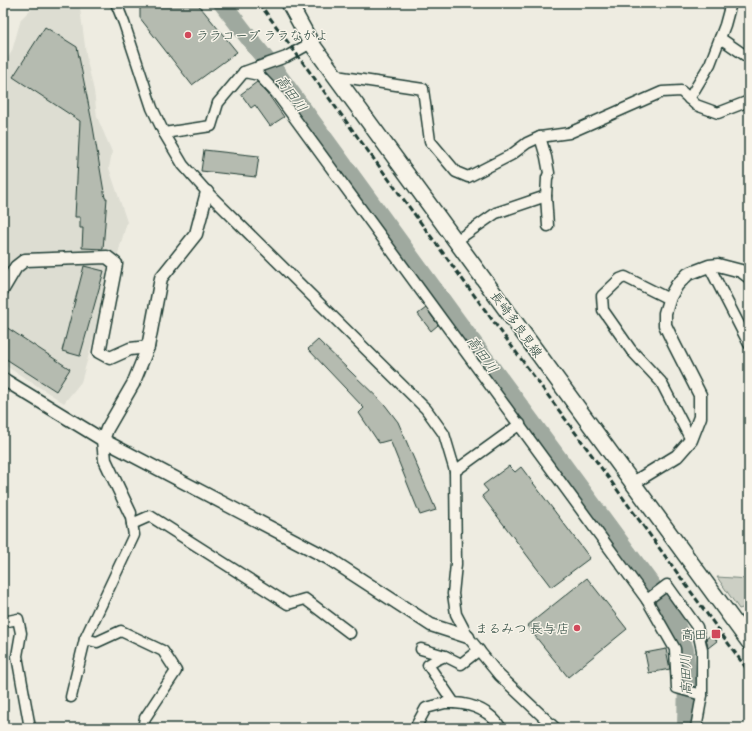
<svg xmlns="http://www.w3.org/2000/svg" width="752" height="731" font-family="'Patrick Hand','Klee One',sans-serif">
<rect width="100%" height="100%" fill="#eeece1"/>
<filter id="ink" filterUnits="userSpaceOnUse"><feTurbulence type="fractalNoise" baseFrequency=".025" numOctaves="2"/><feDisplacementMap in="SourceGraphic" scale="8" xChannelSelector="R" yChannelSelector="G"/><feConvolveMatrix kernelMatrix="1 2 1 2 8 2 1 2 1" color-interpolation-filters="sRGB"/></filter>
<g filter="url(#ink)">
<path fill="#ddddd2" d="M37,3H53L80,8L87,61L94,91L97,117L112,152L109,168L127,222L81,382L64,403L3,364V66L12,51L21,19Z"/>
<path fill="#cccfc4" stroke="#76867c" d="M717,577L749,579V606L739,609Z"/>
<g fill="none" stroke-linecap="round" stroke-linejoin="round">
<path stroke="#9fa99f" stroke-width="18" d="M222,3L255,46L276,72L452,314L667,606L676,623L685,650L687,678L686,728"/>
</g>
<g fill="#b5bbb0" stroke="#1f3d34">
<path d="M146,3H197L237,52L192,85L140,18V8Z"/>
<path d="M45,27L77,47L93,127L105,198H107L103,249L82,248L83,228H80V217H75L80,121L13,77Z"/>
<path d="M257,82L268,94L284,117L270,126L255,105L251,108L241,94Z"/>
<path d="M204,150L259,156L256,177L201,171Z"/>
<path d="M84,266L104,271L80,356L62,351Z"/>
<path d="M426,308L438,325L431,331L418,314Z"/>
<path d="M3,325L70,369L56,391L3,357Z"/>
<path d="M318,340L385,405L398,422L436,510L420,515L390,440L379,443L359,413L364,408L308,349Z"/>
<path d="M509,466L515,472L521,467L590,558L551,587L482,496L488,491L483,485Z"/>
<path d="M587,578L627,629L568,677L527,626Z"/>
<path d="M712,634L717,641L708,648L706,639Z"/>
<path d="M666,649L670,669L649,673L645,653Z"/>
</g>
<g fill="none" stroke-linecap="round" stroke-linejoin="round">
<g stroke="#1f3d34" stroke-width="13">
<g id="minor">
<path d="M116,3L124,23L152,108L164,133L183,165L207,192L426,409L444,434L455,471L456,564L453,594L456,614L468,637L499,675L555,728"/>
<path d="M294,11L302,3"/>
<path d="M720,38L749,58"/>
<path d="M244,72L259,75L277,94L647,600L675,649L677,688L702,695"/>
<path d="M336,76L423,89L430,141L456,172L468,177L511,155L527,143L540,137L569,133L662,92L681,91L696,105L718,113L749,101"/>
<path d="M689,99L710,64L725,25L731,3"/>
<path d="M164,133L211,126L218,103L244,72L286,57L311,43"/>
<path d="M546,196L548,226"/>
<path d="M456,241L496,213L546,196L547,178L549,173L546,157L540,137"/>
<path d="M709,266L749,344"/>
<path d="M669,299L625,277L620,279L602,296L603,310L631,350L661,382L691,440"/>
<path d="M455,471L520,424"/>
<path d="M132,524L150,516L288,604L305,599L350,633"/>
<path d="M647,600L667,585L697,627L702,650V695L696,728"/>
<path d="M3,622L18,619L21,633L17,656L30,728"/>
<path d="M85,639L97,642L121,631L163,651L176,671L145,718L143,728"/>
<path d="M421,649L445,656"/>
<path d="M479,650L461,664L445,656L436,660L428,665L454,703C474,704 490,711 501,728"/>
<path d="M71,697L85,639L134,535L131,518"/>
<path d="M415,728L426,708L445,703H454"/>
</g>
</g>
<g stroke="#1f3d34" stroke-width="15">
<g id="tertiary">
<path d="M3,289L16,267L25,260L107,257L116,264L99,352L110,358L130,349L148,347"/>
<path d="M3,379L103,440L328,558L431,625L468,637"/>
<path d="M633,483L677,456L691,440L700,417V395L674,344L665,325V313L670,297L677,285L688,274L709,266L718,265L741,271L749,277"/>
<path d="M130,513L105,460L103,440L107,429L133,384L148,347L161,278L196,234L207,192"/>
</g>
</g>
<g stroke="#1f3d34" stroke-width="18">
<path id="primary" d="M289,3L311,43L749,642"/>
</g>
<use href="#minor" stroke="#f7f3e8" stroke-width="10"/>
<use href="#tertiary" stroke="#f7f3e8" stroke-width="12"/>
<use href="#primary" stroke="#f7f3e8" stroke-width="15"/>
<path stroke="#1f3d34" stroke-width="3" stroke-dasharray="6 3" stroke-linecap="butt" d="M259,3L605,473L749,672"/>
</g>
</g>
<g fill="#d1495b" stroke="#f7f3e8" stroke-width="1.5">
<circle cx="188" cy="35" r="4"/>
<circle cx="577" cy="628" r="4"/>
<rect x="711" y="629" width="10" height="10" rx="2"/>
</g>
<g text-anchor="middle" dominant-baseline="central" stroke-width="3" stroke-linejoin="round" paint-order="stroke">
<g font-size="13" fill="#1f3d34" stroke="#f7f3e8" text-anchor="end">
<text x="196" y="35" text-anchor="start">ララコープ ララながよ</text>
<text x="569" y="628">まるみつ 長与店</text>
<text x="707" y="634">高田</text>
</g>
<g font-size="13" fill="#1f3d34" stroke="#f7f3e8">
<text transform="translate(517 324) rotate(54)">長崎多良見線</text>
</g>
<g font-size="14" font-style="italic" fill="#3f584f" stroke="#f7f3e8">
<text transform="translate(292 93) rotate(54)">高田川</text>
<text transform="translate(483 354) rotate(54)">高田川</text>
<text transform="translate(685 675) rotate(-92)">高田川</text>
</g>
</g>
<rect width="752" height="731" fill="none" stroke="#f7f3e8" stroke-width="16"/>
<rect x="8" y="8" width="736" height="715" fill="none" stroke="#1f3d34" stroke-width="1.5" filter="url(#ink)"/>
</svg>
